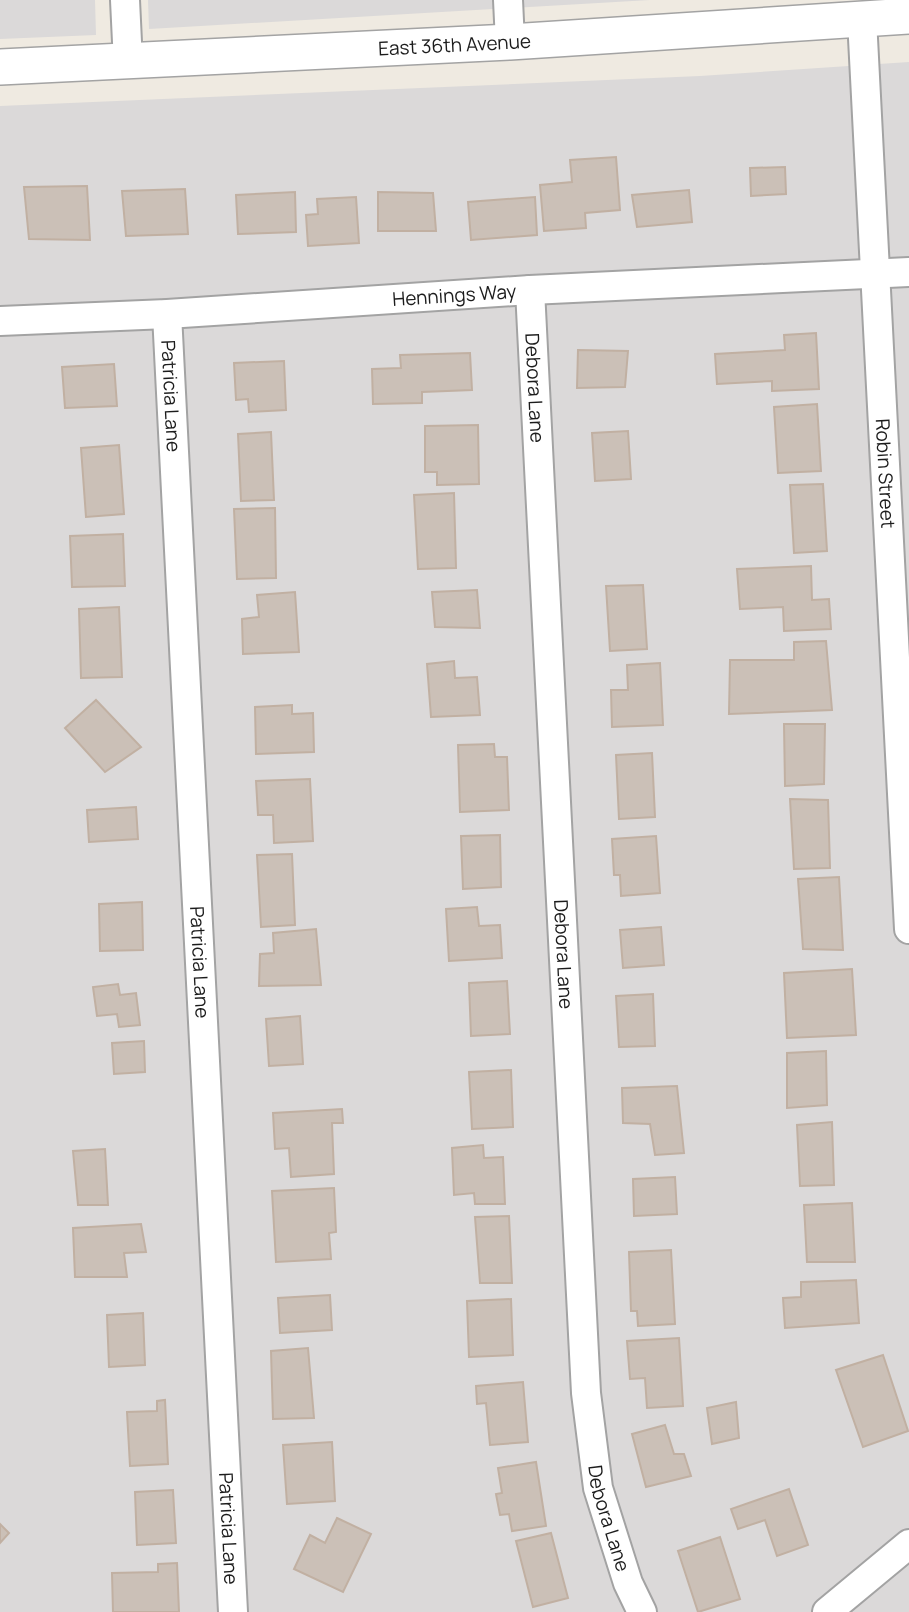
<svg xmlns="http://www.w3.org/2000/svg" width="909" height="1612" font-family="Manrope,sans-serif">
<rect width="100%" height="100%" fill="#efeae1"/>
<g fill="#dbd9d9">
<path d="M0,0H95L96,35L0,39Z"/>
<path d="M148,0H650L149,29Z"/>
<path d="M909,62V1612H0V106L700,76Z"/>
</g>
<g fill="#cbc0b7" stroke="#c1b0a2" stroke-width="2">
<path d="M616,157L620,210L585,213L586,228L544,231L540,185L572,182L570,160Z"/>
<path d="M785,167L786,194L751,196L750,168Z"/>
<path d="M87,186L90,240L29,239L24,187Z"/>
<path d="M185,189L188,234L126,236L122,191Z"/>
<path d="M689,190L692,222L637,227L632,195Z"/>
<path d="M295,192L296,232L238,234L236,195Z"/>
<path d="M378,192L433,193L436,231H378Z"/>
<path d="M356,197L359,243L308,246L306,215L318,214L317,199Z"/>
<path d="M535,197L537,235L471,240L468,202Z"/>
<path d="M816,333L819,389L772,391V381L717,384L715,354L785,350L784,335Z"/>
<path d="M578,350L628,351L625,387L577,388Z"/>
<path d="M470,353L472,390L422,392V403L373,404L372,369L401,368L400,355Z"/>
<path d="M284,361L286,410L249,412L248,399L236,400L234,363Z"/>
<path d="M114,364L117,406L65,408L62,367Z"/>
<path d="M817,404L821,471L778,473L774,407Z"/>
<path d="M478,425L479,484L437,485V472H425V426Z"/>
<path d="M628,431L631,479L595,481L592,433Z"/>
<path d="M271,432L274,500L241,501L238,434Z"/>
<path d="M119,445L124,514L86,517L81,448Z"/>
<path d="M823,484L827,551L794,553L790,485Z"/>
<path d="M454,493L456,568L418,569L414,495Z"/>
<path d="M275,508L276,578L237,579L234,509Z"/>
<path d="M123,534L125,586L72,587L70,536Z"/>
<path d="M811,566L812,600L829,599L831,629L784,631L783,607L740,609L737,569Z"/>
<path d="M643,585L647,649L610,651L606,586Z"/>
<path d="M477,590L480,628L435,627L432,592Z"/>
<path d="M295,592L299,652L243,654L242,619L259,617L257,595Z"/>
<path d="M119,607L122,677L81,678L79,609Z"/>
<path d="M826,641L832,710L729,714L730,660H794V642Z"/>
<path d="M454,661L455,678L477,677L480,715L431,717L427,664Z"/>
<path d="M660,663L663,725L612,727L611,690H628L627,665Z"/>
<path d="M96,700L141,747L105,772L65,728Z"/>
<path d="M292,705V714L313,713L314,752L256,754L255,707Z"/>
<path d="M784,724H825L824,784L785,786Z"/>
<path d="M494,744L495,757H507L509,810L460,812L458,745Z"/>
<path d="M652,753L655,817L619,819L616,755Z"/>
<path d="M310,779L313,841L274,843L273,815H258L256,781Z"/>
<path d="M790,799L828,800L830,868L794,869Z"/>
<path d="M136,807L138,839L89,842L87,810Z"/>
<path d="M500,835L501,887L463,889L461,836Z"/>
<path d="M656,836L660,893L621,896L620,875H614L612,839Z"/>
<path d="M292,854L295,925L261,927L257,855Z"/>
<path d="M839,877L843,950L803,949L798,879Z"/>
<path d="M142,902L143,950L100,951L99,904Z"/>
<path d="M477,907L479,926L500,925L502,958L449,961L446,909Z"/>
<path d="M661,927L664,965L623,968L620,930Z"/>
<path d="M316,929L321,985L259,986L260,954L274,953L273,933Z"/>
<path d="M852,969L856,1035L787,1038L784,973Z"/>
<path d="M507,981L510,1034L471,1036L469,983Z"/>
<path d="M118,984L120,995L136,993L140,1025L119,1027L117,1014L97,1016L93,987Z"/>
<path d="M653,994L655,1046L619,1047L616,996Z"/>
<path d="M300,1016L303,1064L269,1066L266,1019Z"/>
<path d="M144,1041L145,1072L114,1074L112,1043Z"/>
<path d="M826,1051L827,1105L787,1108V1053Z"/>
<path d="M511,1070L513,1127L472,1129L469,1072Z"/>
<path d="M677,1086L684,1153L655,1155L650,1124L623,1123L622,1088Z"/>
<path d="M342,1109L343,1123H332L334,1174L291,1177L289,1148L275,1149L273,1113Z"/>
<path d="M832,1122L834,1185L800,1186L797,1125Z"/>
<path d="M483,1145L484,1158L503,1157L505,1204H475L474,1193L454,1195L452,1148Z"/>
<path d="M105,1149L108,1205H78L73,1151Z"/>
<path d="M675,1177L677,1214L634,1216L633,1179Z"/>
<path d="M334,1188L336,1232L329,1233L331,1259L276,1262L272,1191Z"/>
<path d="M852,1203L855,1262H807L804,1205Z"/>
<path d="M509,1216L512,1283H480L475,1217Z"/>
<path d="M141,1224L146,1252L124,1253L127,1277H75L73,1228Z"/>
<path d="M671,1250L675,1324L638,1326L637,1311H631L629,1252Z"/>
<path d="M856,1280L859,1323L785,1328L783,1298L801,1297V1282Z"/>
<path d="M330,1295L332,1330L280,1333L278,1298Z"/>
<path d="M511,1299L513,1355L469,1357L467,1301Z"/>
<path d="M143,1313L145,1365L109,1367L107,1315Z"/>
<path d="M679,1338L683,1406L647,1408L645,1378L630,1379L627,1341Z"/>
<path d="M308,1348L314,1418L273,1419L271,1351Z"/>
<path d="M883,1355L908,1431L863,1447L836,1370Z"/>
<path d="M523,1382L528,1442L490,1445L486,1403L477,1404L476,1386Z"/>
<path d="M165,1400L168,1464L130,1466L127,1412L157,1411V1401Z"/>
<path d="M736,1402L739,1438L712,1444L707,1408Z"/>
<path d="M665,1425L674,1454H684L691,1476L646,1487L632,1434Z"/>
<path d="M332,1442L335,1501L287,1504L283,1445Z"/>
<path d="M536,1462L546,1526L512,1531L509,1514L500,1515L496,1494L502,1493L498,1468Z"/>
<path d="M789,1489L808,1545L777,1556L765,1520L738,1529L731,1509Z"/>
<path d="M173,1490L176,1543L137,1545L135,1492Z"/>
<path d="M337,1518L371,1534L343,1592L294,1569L310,1535L325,1543Z"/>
<path d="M0,1524L9,1533L0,1543Z"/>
<path d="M551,1533L568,1598L533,1607L516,1541Z"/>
<path d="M720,1537L740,1599L698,1612L678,1551Z"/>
<path d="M177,1563L179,1612H113L112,1573L158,1572V1564Z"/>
</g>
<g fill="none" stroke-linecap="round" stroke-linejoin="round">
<g stroke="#a3a3a3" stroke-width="32">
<g id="minor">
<path d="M125,0L128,63"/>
<path d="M508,0L510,42"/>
<path id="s1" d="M862,19L909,929"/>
<path id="s2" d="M530,290L586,1393L598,1488L628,1583L642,1612"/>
<path id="s3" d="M167,314L233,1612"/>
<path id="s4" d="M0,321L167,314L530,290L909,272"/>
<path d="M827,1612L909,1544"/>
</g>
</g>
<g stroke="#a3a3a3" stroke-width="38">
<g id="tertiary">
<path id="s5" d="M0,67L510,42L909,16"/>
</g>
</g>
<use href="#minor" stroke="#fff" stroke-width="28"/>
<use href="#tertiary" stroke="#fff" stroke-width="35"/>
</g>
<g text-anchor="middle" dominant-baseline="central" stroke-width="6" stroke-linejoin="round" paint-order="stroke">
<g font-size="19" fill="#1c1c1c" stroke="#fff">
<text stroke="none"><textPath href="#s5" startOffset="455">East 36th Avenue</textPath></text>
<text stroke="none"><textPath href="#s4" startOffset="455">Hennings Way</textPath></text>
<text stroke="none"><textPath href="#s2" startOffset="98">Debora Lane</textPath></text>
<text stroke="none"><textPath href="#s3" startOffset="82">Patricia Lane</textPath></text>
<text stroke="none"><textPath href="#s1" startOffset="455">Robin Street</textPath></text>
<text stroke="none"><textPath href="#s2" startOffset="665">Debora Lane</textPath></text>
<text stroke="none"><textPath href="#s3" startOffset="649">Patricia Lane</textPath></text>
<text stroke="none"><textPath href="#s2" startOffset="1232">Debora Lane</textPath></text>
<text stroke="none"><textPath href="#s3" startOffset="1216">Patricia Lane</textPath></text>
</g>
</g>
</svg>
